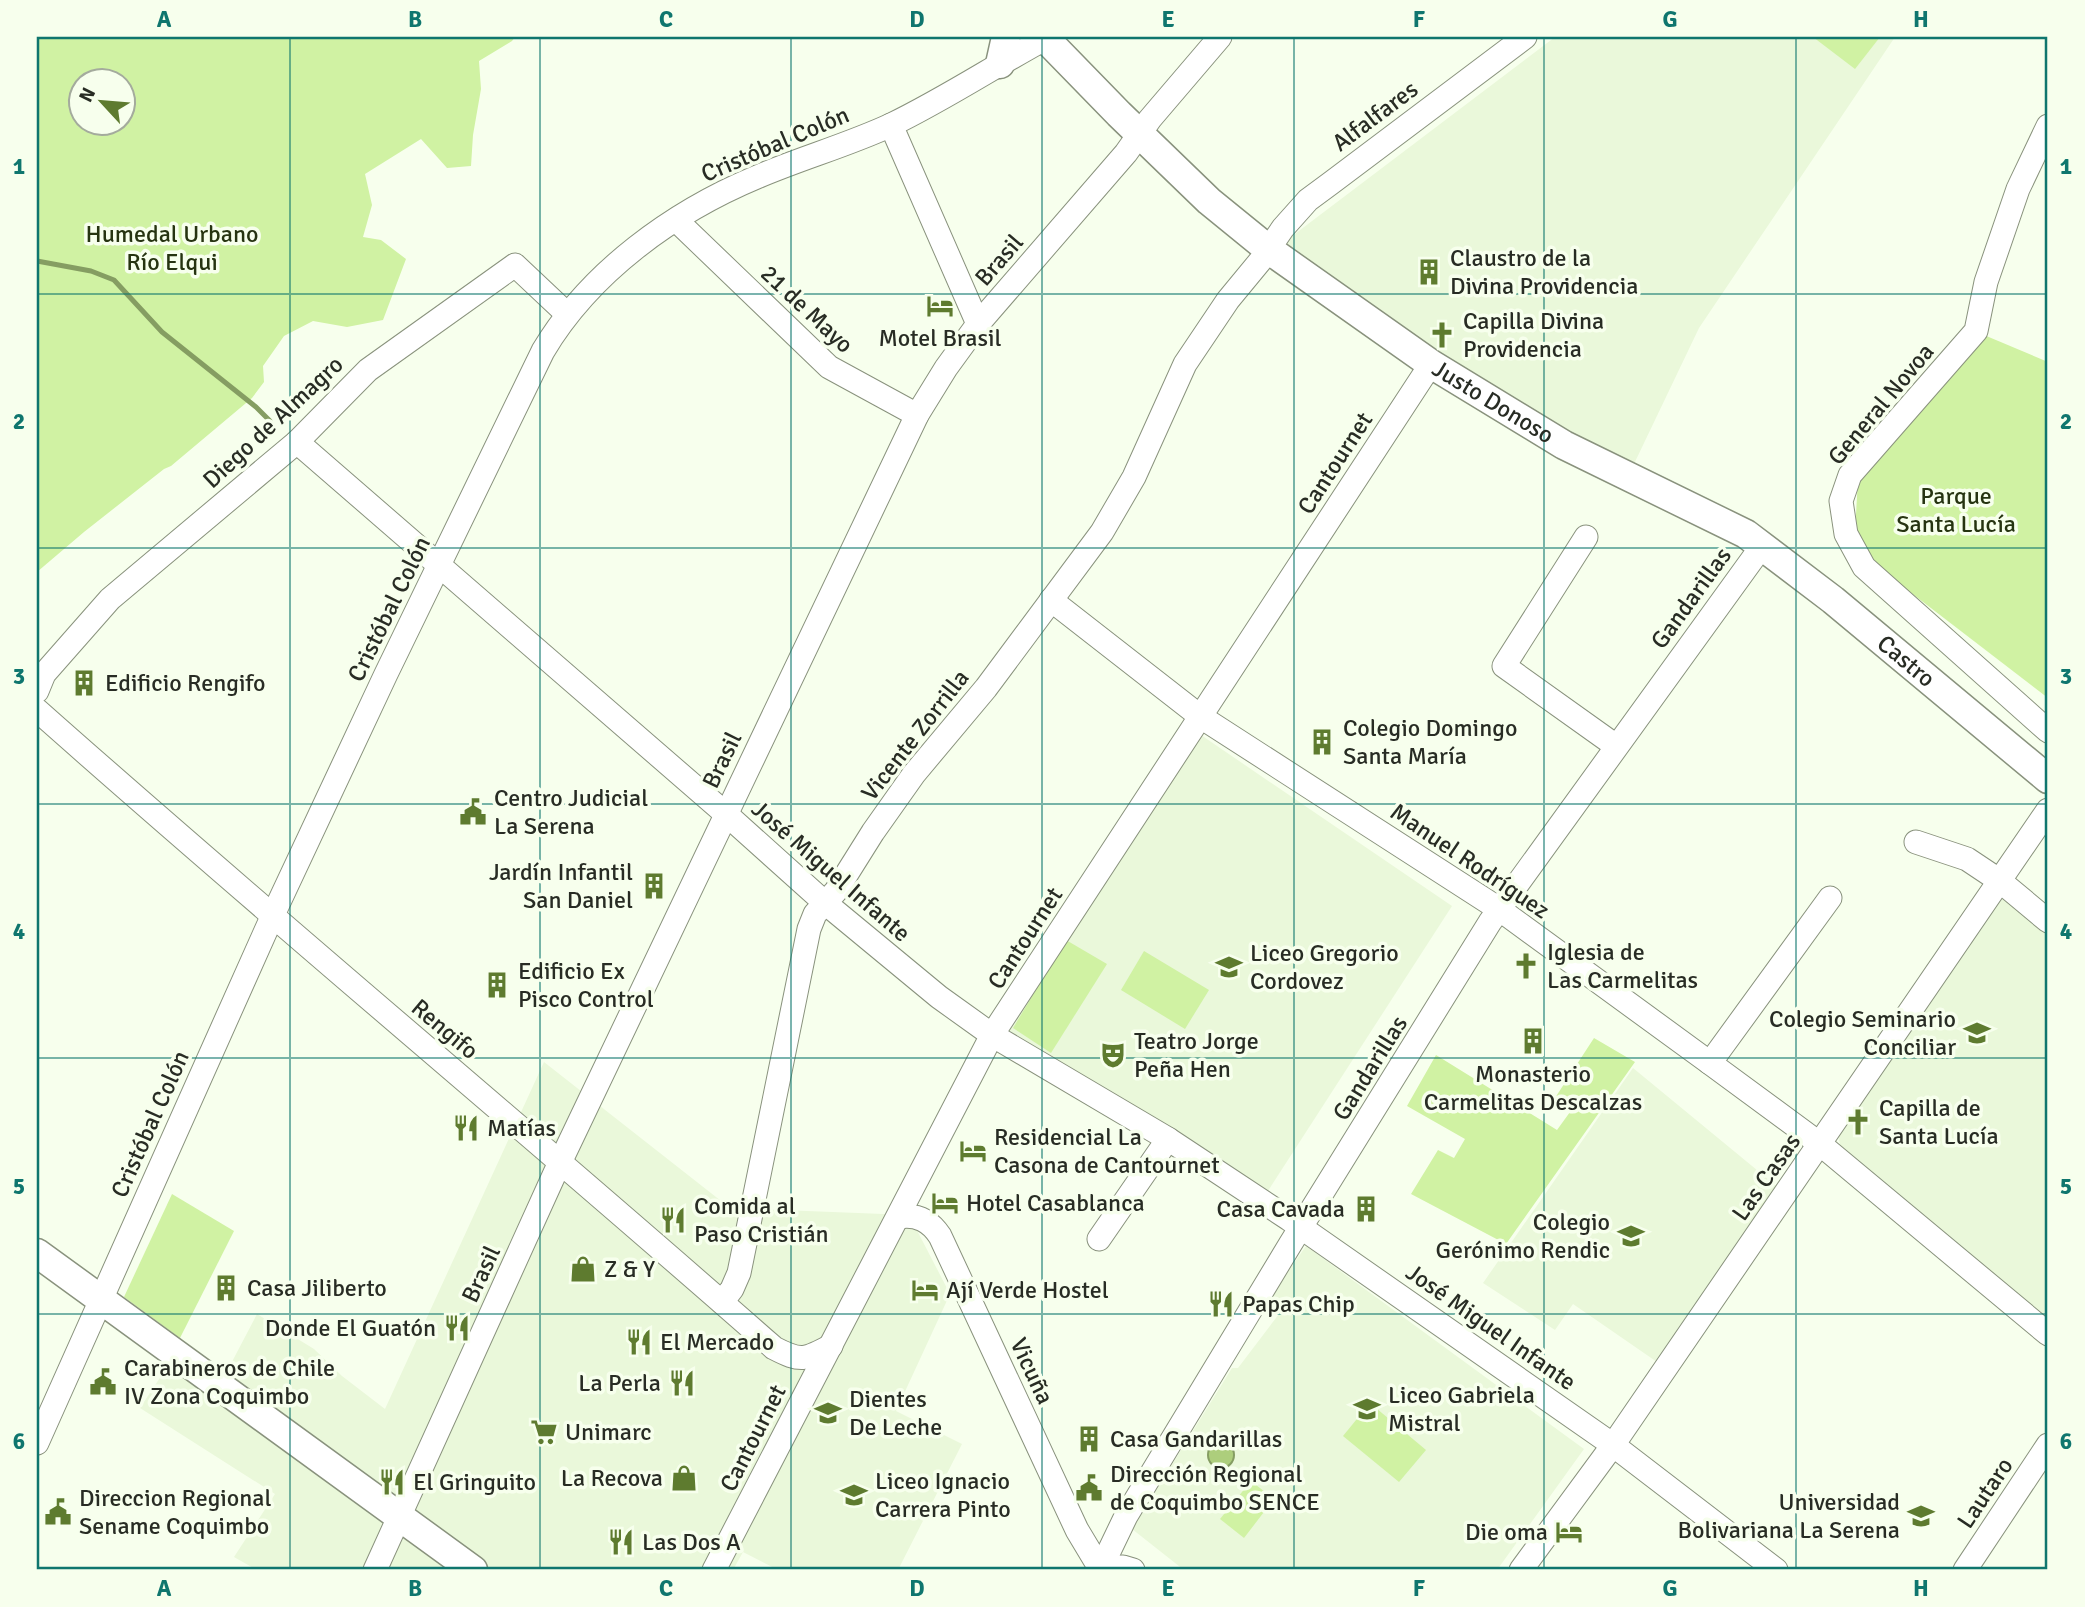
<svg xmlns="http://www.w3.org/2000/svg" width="2085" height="1607" font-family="Signika,sans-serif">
<rect width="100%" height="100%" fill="#f7ffed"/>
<g fill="#eaf8da">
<path d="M1555,37H1895L1699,328L1633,466L1592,448L1428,352L1279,246Z"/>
<path d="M1198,733L1452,906L1266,1194L1005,1028Z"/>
<path d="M1999,890L2048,931V1328L1840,1145L1838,1135Z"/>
<path d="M544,1062L730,1208L909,1215L950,1294L896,1411L962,1444L898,1570H778L743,1552L733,1570H257L234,1557L275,1494L140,1408L169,1364L214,1396L257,1314L314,1349L342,1376L385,1409Z"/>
<path d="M1633,1068L1780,1189L1657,1362L1573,1304L1555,1330L1483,1283Z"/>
<path d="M1306,1246L1584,1449L1497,1570H1184L1132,1529L1232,1368H1238L1279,1314L1266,1303Z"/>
</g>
<g fill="#d0f2a3" fill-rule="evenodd">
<path d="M37,37H515L512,41L479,61L481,89L473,135L471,166L447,168L421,139L365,174L372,205L363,237L381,240L406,259L383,320L347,327L313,321L284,336L263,366L264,382L252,398L171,466L164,469L84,532L37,572ZM80,80H122V122H80Z"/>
<path d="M1813,37H1880L1855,69Z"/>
<path d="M1984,335L2048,362V698L1871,562L1855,532L1858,479Z"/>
<path d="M1066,940L1107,964L1051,1053L1013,1028Z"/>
<path d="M1144,951L1209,990L1185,1029L1121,990Z"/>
<path d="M1594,1038L1635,1062L1506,1244L1411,1194L1438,1150L1454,1158L1465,1139L1407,1106L1436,1055L1557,1130L1570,1112L1553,1101Z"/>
<path d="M172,1194L234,1231L180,1338L124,1297Z"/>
<path d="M1370,1403L1426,1450L1399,1482L1343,1436Z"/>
<path d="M1251,1481L1274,1499L1244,1538L1220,1519Z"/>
</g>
<circle fill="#adce7c" stroke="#859d62" stroke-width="2" cx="1221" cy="1455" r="13"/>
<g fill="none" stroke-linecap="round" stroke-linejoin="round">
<path stroke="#859d62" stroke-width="5" d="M37,261L91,271L114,280L162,332L256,407L270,421"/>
<g stroke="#89927d" stroke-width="25">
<g id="minor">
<path d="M891,125L978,324"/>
<path d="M2048,126L2018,189L1986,282L1976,331L1850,475L1841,501L1846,534L1864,567L2048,731"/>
<path d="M676,220L829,367L917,415"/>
<path d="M297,442L726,814L824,902L939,997L992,1035L1168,1139L1289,1219L1613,1445L1776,1570"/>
<path d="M1586,537L1504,666L1616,746"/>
<path d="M1051,600L1201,717L1499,909L1710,1063L1820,1144L2048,1334"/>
<path d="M37,691L44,674L110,599L297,442L368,370L515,265L567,314"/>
<path d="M37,710C280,926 530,1133 774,1348C801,1362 805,1360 831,1346"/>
<path d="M1916,842L1967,859L2000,881L2048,921"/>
<path d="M1710,1063L1830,898"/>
<path d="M899,1217C917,1214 930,1221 940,1236L1077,1530L1101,1570"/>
<path d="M1099,1239L1168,1139"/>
<path d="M722,1302L732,1289L739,1273L809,929L815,914L836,891L873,832L914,774L986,688L1102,532L1134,477L1185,364L1228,300L1261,260L1283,228L1308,200L1331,183L1525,37"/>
<path d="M37,1443L272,917L386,674L543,351C590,272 673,212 757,177C801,158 848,145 891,125C945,99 996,65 1048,37"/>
<path d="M1101,1568L1126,1516L1291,1243L1490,922L1762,546"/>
<path d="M1101,1568L1123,1567L1133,1570"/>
<path d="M375,1570L555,1173L917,415L946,368L978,324L1126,153L1150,119L1220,37"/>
<path d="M714,1570L992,1035L1431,364"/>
<path d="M1521,1570L1613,1445L2048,810"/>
<path d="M1965,1570L2048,1445"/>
</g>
</g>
<g stroke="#89927d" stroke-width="31">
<g id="major">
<path id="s1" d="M1044,37L1119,114L1209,201L1268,249L1431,364L1564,445L1746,534L1833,600L2048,779"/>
<path d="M1000,64L1006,37"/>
<path d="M37,1253L473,1570"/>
</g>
</g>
<use href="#minor" stroke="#fff" stroke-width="23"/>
<use href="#major" stroke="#fff" stroke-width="28"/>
</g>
<path fill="none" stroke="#0f766e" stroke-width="2" stroke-opacity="0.55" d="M290,37V1570M540,37V1570M791,37V1570M1042,37V1570M1294,37V1570M1544,37V1570M1796,37V1570M37,294H2048M37,548H2048M37,804H2048M37,1058H2048M37,1314H2048"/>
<defs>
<g id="building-bare" transform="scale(2.1)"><path d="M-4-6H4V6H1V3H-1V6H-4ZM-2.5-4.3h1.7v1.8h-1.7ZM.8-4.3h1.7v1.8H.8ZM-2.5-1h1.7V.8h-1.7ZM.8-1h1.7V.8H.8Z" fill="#5e7b2f" stroke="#f7ffed" stroke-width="2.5" paint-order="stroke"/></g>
<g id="hotel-bare" transform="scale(2.1)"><path d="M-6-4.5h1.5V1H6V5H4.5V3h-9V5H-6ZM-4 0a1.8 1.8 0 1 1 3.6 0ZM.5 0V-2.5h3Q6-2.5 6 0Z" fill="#5e7b2f" stroke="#f7ffed" stroke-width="2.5" paint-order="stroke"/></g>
<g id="church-bare" transform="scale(2.1)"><path d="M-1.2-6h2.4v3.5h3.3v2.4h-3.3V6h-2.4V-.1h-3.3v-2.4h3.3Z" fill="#5e7b2f" stroke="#f7ffed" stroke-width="2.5" paint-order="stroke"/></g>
<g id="civic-bare" transform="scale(2.1)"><path d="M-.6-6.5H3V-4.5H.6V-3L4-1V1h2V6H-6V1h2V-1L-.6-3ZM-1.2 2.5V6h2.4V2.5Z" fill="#5e7b2f" stroke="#f7ffed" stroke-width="2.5" paint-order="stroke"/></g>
<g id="school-bare" transform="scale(2.1)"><path d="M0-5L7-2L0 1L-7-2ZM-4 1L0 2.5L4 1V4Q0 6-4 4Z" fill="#5e7b2f" stroke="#f7ffed" stroke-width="2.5" paint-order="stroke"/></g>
<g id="theatre-bare" transform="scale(2.1)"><path d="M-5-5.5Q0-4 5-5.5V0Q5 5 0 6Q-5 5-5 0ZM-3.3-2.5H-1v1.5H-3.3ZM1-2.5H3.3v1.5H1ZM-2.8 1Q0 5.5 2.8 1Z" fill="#5e7b2f" stroke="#f7ffed" stroke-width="2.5" paint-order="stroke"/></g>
<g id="restaurant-bare" transform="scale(2.1)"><path d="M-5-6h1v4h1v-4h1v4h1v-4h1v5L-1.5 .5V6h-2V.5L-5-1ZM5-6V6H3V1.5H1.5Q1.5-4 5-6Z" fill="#5e7b2f" stroke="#f7ffed" stroke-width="2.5" paint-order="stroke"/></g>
<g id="shop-bare" transform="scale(2.1)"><path d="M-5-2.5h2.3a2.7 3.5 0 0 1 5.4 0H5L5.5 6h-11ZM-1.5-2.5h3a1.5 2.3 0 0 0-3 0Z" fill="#5e7b2f" stroke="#f7ffed" stroke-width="2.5" paint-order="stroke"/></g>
<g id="supermarket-bare" transform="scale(2.1)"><path d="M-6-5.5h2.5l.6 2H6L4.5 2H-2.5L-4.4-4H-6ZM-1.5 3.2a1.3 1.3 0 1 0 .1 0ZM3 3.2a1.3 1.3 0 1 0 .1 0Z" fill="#5e7b2f" stroke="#f7ffed" stroke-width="2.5" paint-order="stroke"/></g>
</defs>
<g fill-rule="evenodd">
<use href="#building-bare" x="1429" y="272"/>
<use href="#hotel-bare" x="940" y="306"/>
<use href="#church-bare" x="1442" y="335"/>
<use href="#building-bare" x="84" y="683"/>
<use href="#building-bare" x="1322" y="742"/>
<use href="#civic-bare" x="473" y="812"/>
<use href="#building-bare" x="654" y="886"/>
<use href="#church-bare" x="1526" y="966"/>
<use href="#school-bare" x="1229" y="967"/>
<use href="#building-bare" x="497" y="985"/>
<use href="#school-bare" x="1977" y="1033"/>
<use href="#building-bare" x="1533" y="1041"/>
<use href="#theatre-bare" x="1113" y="1055"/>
<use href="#church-bare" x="1858" y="1122"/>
<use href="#restaurant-bare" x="466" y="1128"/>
<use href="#hotel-bare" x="973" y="1151"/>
<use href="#hotel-bare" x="945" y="1203"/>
<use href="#building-bare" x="1366" y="1209"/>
<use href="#restaurant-bare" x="673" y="1220"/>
<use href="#school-bare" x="1631" y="1236"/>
<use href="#shop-bare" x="583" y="1269"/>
<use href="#building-bare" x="226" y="1288"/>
<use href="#hotel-bare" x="925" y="1290"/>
<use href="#restaurant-bare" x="1221" y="1304"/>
<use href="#restaurant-bare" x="457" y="1328"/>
<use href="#restaurant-bare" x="639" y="1342"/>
<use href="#civic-bare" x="103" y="1382"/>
<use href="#restaurant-bare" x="682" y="1383"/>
<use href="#school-bare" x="1367" y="1409"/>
<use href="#school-bare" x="828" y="1413"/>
<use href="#supermarket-bare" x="544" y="1432"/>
<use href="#building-bare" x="1089" y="1439"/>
<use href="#shop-bare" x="684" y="1478"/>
<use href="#restaurant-bare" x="392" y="1482"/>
<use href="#civic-bare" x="1089" y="1488"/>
<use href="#school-bare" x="854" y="1495"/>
<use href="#civic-bare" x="58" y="1512"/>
<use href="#school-bare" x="1921" y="1516"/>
<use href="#hotel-bare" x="1569" y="1532"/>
<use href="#restaurant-bare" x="621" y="1542"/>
</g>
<g text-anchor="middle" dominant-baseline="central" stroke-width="7" stroke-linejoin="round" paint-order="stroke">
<g font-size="24" fill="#282c24" stroke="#f7ffed">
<text transform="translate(1375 116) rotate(-37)">Alfalfares</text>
<text transform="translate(775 144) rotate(-23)">Cristóbal Colón</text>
<text transform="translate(999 260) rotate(-49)">Brasil</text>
<text transform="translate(807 309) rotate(43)">21 de Mayo</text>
<text stroke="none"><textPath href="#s1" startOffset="581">Justo Donoso</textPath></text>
<text transform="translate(1881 404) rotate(-50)">General Novoa</text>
<text transform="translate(273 422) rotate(-43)">Diego de Almagro</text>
<text transform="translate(1335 463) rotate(-57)">Cantournet</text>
<text transform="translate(1691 598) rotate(-54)">Gandarillas</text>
<text transform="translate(389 609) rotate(-64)">Cristóbal Colón</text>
<text stroke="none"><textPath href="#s1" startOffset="1071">Castro</textPath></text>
<text transform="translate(915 735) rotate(-52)">Vicente Zorrilla</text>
<text transform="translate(722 760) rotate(-64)">Brasil</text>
<text transform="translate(1470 861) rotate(34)">Manuel Rodríguez</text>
<text transform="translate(831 871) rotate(41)">José Miguel Infante</text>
<text transform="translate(1025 938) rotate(-57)">Cantournet</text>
<text transform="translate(445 1029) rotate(40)">Rengifo</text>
<text transform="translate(1370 1068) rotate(-58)">Gandarillas</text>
<text transform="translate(150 1124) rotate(-66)">Cristóbal Colón</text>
<text transform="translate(1766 1177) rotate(-55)">Las Casas</text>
<text transform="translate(481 1274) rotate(-65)">Brasil</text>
<text transform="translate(1491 1327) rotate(35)">José Miguel Infante</text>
<text transform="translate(1032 1371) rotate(65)">Vicuña</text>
<text transform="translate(753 1438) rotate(-63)">Cantournet</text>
<text transform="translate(1985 1493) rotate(-56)">Lautaro</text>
</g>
<g font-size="24" fill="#263411" stroke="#f7ffed">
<text x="172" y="234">Humedal Urbano<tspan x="172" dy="28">Río Elqui</tspan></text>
<text x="1956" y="496">Parque<tspan x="1956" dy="28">Santa Lucía</tspan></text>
</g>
<g font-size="24" fill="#282c24" stroke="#f7ffed" text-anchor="start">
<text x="1450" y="258">Claustro de la<tspan x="1450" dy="28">Divina Providencia</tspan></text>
<text x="1463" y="321">Capilla Divina<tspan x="1463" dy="28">Providencia</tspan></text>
<text x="940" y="338" text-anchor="middle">Motel Brasil</text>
<text x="105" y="683">Edificio Rengifo</text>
<text x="1343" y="728">Colegio Domingo<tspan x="1343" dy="28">Santa María</tspan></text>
<text x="494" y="798">Centro Judicial<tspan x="494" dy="28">La Serena</tspan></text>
<text x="633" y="872" text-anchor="end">Jardín Infantil<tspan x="633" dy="28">San Daniel</tspan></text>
<text x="1547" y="952">Iglesia de<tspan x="1547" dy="28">Las Carmelitas</tspan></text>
<text x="1250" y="953">Liceo Gregorio<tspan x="1250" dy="28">Cordovez</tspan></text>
<text x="518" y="971">Edificio Ex<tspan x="518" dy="28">Pisco Control</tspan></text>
<text x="1956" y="1019" text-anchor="end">Colegio Seminario<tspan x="1956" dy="28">Conciliar</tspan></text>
<text x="1134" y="1041">Teatro Jorge<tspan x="1134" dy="28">Peña Hen</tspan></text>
<text x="1533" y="1074" text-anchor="middle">Monasterio<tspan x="1533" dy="28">Carmelitas Descalzas</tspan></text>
<text x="1879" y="1108">Capilla de<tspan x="1879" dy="28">Santa Lucía</tspan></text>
<text x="487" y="1128">Matías</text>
<text x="994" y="1137">Residencial La<tspan x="994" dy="28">Casona de Cantournet</tspan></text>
<text x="966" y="1203">Hotel Casablanca</text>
<text x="694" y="1206">Comida al<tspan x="694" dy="28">Paso Cristián</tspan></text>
<text x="1345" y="1209" text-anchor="end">Casa Cavada</text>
<text x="1610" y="1222" text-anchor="end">Colegio<tspan x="1610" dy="28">Gerónimo Rendic</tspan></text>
<text x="604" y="1269">Z &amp; Y</text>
<text x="247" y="1288">Casa Jiliberto</text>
<text x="946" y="1290">Ají Verde Hostel</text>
<text x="1242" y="1304">Papas Chip</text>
<text x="436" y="1328" text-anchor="end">Donde El Guatón</text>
<text x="660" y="1342">El Mercado</text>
<text x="124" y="1368">Carabineros de Chile<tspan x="124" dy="28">IV Zona Coquimbo</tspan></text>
<text x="661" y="1383" text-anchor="end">La Perla</text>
<text x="1388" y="1395">Liceo Gabriela<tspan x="1388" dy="28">Mistral</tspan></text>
<text x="849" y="1399">Dientes<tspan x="849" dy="28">De Leche</tspan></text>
<text x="565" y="1432">Unimarc</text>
<text x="1110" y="1439">Casa Gandarillas</text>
<text x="1110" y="1474">Dirección Regional<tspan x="1110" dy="28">de Coquimbo SENCE</tspan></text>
<text x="663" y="1478" text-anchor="end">La Recova</text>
<text x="875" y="1481">Liceo Ignacio<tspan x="875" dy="28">Carrera Pinto</tspan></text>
<text x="413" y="1482">El Gringuito</text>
<text x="79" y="1498">Direccion Regional<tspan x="79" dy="28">Sename Coquimbo</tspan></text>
<text x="1900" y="1502" text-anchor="end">Universidad<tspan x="1900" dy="28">Bolivariana La Serena</tspan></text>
<text x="1548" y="1532" text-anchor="end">Die oma</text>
<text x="642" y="1542">Las Dos A</text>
</g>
</g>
<rect width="2085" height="1607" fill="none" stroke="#f7ffed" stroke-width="77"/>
<g transform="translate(102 102) rotate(296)"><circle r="33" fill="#f7ffed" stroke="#a4ab9d" stroke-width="2"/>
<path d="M0-5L12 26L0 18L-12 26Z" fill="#5e7b2f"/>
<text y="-10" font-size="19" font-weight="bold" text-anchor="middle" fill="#282c24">N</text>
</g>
<rect x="38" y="38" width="2008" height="1530" fill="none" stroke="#0f766e" stroke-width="2.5"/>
<g font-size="23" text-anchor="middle" font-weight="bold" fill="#0f766e">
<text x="164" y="27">A</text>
<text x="415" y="27">B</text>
<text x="666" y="27">C</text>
<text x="917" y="27">D</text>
<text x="1168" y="27">E</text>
<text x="1419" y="27">F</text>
<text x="1670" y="27">G</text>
<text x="1921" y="27">H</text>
<text x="19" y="174">1</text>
<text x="2066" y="174">1</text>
<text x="19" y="429">2</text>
<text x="2066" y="429">2</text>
<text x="19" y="684">3</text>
<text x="2066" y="684">3</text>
<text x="19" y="939">4</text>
<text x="2066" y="939">4</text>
<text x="19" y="1194">5</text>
<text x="2066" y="1194">5</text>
<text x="19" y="1449">6</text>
<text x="2066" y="1449">6</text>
<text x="164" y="1596">A</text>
<text x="415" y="1596">B</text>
<text x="666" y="1596">C</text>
<text x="917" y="1596">D</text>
<text x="1168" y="1596">E</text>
<text x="1419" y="1596">F</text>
<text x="1670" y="1596">G</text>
<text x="1921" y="1596">H</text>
</g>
</svg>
